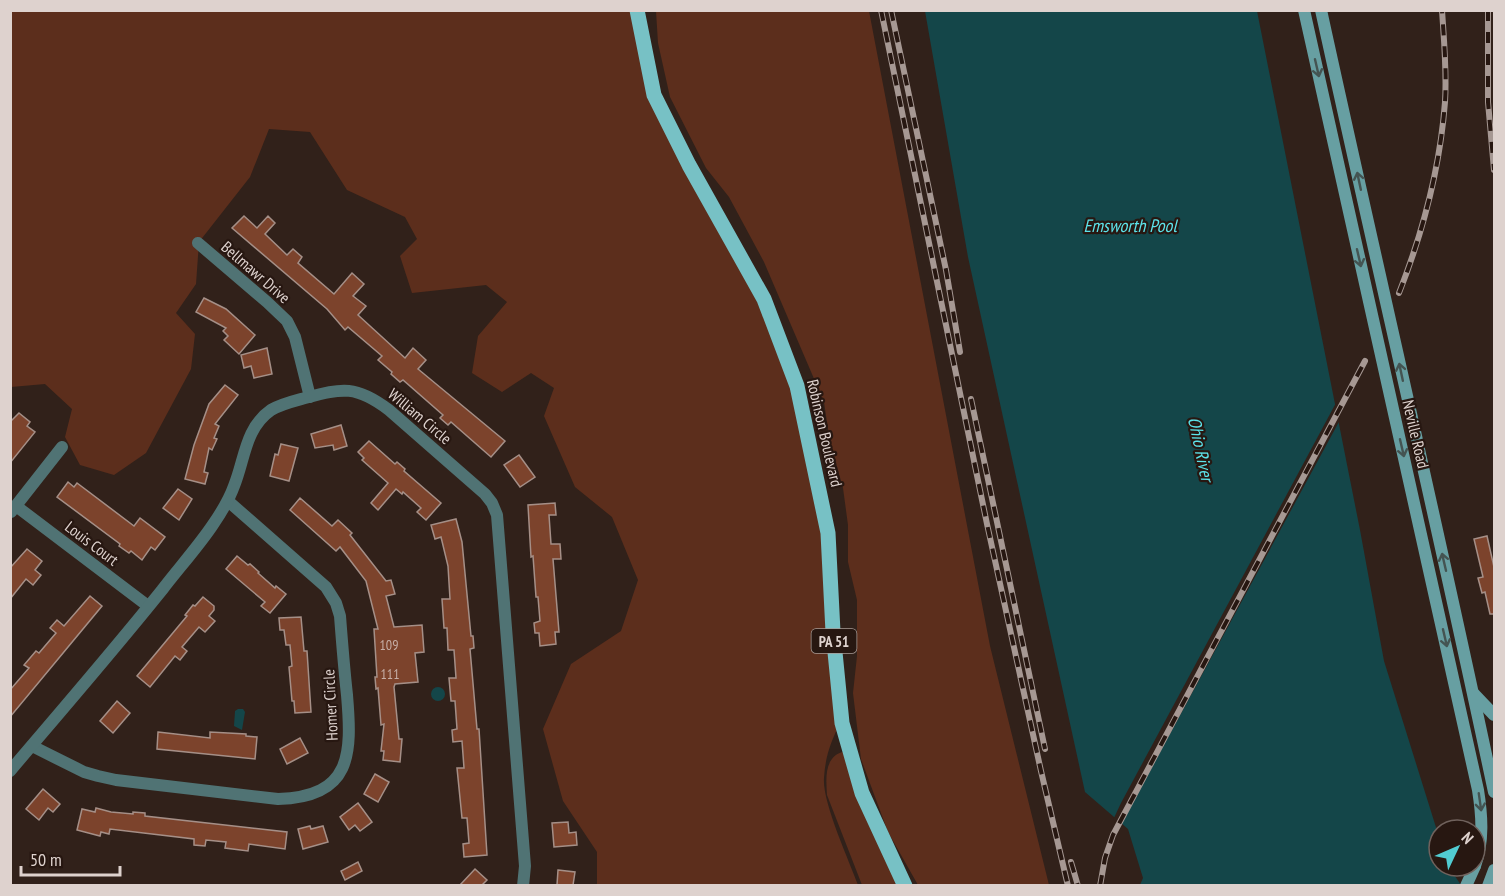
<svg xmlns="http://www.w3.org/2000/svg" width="1505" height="896" font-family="'PT Sans Narrow',sans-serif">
<rect width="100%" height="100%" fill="#31211a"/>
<g fill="#5c2e1c">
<path d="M11,11H634L647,94L760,301L794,387L824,533L840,724C831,740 825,758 824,778C822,802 849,860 858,885H597V852L563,801L543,729L571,664L621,631L638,580L612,517L575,487L544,416L554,388L531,373L502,392L472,373L478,336L507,302L486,285L412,293L400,256L417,239L405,217L347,190L310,132L269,129L250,177L199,242L196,284L176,313L195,334L191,369L146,453L114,475L80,465L65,437L72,409L45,384L11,387Z"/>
<path d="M656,11H869L990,646L1049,885H918L888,832L861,759L853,693L857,656V600L848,562V525L843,488L830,442L824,402L764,262L729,197L706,168L670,97L658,43Z"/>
<path d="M842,752L849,756L904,885H862L827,795C826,779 824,758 842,752Z"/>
</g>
<g fill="#144649">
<path d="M925,11H1257L1360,530L1384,661L1439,837V866H1448L1461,885H1140L1143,878L1128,829L1085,792L968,257Z"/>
<circle cx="438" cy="694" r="7"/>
<path d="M238,709H243L245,712L242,730L234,726L235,711Z"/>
</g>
<path fill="#31211a" d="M1337,401L1341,418L1120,826L1113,820L1121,803Z"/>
<g fill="#7c432c" stroke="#a58f87" stroke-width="1.5">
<path d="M244,216L257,228L268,216L275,223L265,234L287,255L293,249L302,257L298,263L334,294L352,273L364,284L353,296L366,306L358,315L405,358L413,348L426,360L418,369L505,441L491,457L451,422L448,425L440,418L443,415L403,380L400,382L391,374L392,372L378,360L382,356L348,327L345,330L327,309L232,228Z"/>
<path d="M204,298L226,309L255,335L239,354L224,340L228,336L223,331L226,328L196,312Z"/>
<path d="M267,348L272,374L254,378L251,366L244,368L241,355Z"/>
<path d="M225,385L238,395L215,424L219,426L214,438L217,439L212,450L209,448L204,472L208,473L205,484L185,479L194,445L209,404Z"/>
<path d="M19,413L30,422L27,426L35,432L10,463V422Z"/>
<path d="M341,425L347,446L334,450L333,445L315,448L311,434Z"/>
<path d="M369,441L395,464L397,462L405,469L404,471L441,503L426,520L417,512L421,508L403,492L402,494L396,489L378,510L371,503L388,483L362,460L364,458L358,452Z"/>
<path d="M281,444L298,448L289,481L270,476L275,454L278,455Z"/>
<path d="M519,455L535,477L520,487L504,465Z"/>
<path d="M68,482L74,487L77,483L134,526L140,518L165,537L155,550L151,547L142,560L131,551L129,553L119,546L120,544L57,497Z"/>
<path d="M178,489L192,499L179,520L163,508Z"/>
<path d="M300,498L332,526L338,520L352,533L350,535L386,581L391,580L395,594L386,596L394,627L422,625L424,652L415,653L418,682L395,684L394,687L399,739H402L400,762L383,760L384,751H381L384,724L381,725L378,688L376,689L375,677H377L374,629H378L366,581L340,547L336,551L290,510Z"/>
<path d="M555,503L556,515H549L551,544H560L561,559H553L559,632H555L556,644L540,646L539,633H535L534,623L540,621L538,597H536L533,556L531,557L528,505Z"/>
<path d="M456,519L462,542L471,636H473L474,648L470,649L477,729H479L487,855L464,857L463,844L469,843L467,818H462L457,768H464L462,741L453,742L452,730L457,729L455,701H451L449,678H456L454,650H448L447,628H444L442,599H450L448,566L441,537L435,539L431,525Z"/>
<path d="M1487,536L1494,567V614H1490L1485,592L1482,593L1478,578L1483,577L1474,539Z"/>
<path d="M27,549L42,561L35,570L41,575L33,585L26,579L10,599V568Z"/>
<path d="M237,556L248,565L250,564L259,572L258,573L275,588L276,586L286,594L270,613L261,606L265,602L226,569Z"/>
<path d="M90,596L102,606L10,717V690L29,668L24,665L36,651L39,653L56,633L50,628L57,620L64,626Z"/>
<path d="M203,597L214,606V610L209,616L215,621L205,632L199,627L182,647L187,651L180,660L175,656L150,687L137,676L187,616L185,615L193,605L195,606Z"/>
<path d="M301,617L304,651H307L311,712L295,713L294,701H292L289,667L292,666L290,645H286L284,630H280L279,618Z"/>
<path d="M117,701L130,713L113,733L100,721Z"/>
<path d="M158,732L210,738V732L246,734V736L257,737L255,759L157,749Z"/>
<path d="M300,738L308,753L287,764L280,749Z"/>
<path d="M375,774L389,782L378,802L364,794Z"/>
<path d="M43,789L60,804L53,812L48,808L39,820L26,809Z"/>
<path d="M358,803L372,822L360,831L355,825L349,830L340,817Z"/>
<path d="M96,808L111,812L133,814V812L145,813V816L287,832L285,849L249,844L248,851L225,848L226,842L206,840L205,846L194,845V839L110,829L109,834L101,832L100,836L77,830L82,809L95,812Z"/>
<path d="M568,822L569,833L576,832L577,845L554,847L552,823Z"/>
<path d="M310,826L311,829L323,826L328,842L303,849L298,829Z"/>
<path d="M358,862L362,871L345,880L341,871Z"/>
<path d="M475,869L487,880L482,885H460Z"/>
<path d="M558,870L575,872L573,885H557Z"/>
</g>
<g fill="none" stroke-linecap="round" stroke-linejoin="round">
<g stroke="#507374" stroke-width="12">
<path d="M198,243L267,302L287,321L295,337L310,397"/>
<path d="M16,506L148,606"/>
<path d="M11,512L62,447"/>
<path d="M32,746L84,772L98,776L116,780L278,799C352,797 352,754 347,695C344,668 342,642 340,616L336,603L326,587L228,501"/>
<path d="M10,771C61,711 113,651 162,590C178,569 197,548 212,526C221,513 229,500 234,486C245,459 245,428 271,410C281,404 294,401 305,398C343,388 356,385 389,410L485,494L492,503L497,515L525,866L523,886"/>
</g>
<g stroke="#679fa2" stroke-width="12">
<path d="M1304,10L1478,790C1482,815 1484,841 1475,866"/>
<path d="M1321,10C1378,271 1439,531 1494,792"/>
<path d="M1474,694L1494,715"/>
<path d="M1466,886L1475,866"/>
<path d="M1488,886L1494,870"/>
</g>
<path stroke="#77c1c5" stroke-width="15" d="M637,10L654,95L689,165L764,299L797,386L828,533L833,632L842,723L862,793L905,886"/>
<g stroke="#a69893" stroke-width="6">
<g id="rail">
<path d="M881,10L987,524L1041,771L1068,886"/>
<path d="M891,10L946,270L960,352"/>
<path d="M1488,10V102L1494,170"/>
<path d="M1399,293C1423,232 1440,168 1445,102C1447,72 1444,41 1442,10"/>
<path d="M971,399L1045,749"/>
<path d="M1071,862L1078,886"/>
<path d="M1100,886L1105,858L1113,835L1365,361"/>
</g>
</g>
<use href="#rail" stroke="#271711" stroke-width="4" stroke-dasharray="11" stroke-linecap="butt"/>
</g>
<defs><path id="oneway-shaft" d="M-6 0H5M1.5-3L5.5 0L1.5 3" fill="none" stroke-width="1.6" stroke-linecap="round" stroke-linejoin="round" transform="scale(1.5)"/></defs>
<g stroke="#445452">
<use href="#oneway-shaft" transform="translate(1317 68) rotate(77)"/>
<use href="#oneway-shaft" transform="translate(1359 181) rotate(-102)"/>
<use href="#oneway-shaft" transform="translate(1359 258) rotate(77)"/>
<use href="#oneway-shaft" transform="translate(1401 372) rotate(-102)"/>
<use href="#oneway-shaft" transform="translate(1402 448) rotate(77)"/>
<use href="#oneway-shaft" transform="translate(1444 562) rotate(-103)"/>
<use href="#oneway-shaft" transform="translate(1445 638) rotate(77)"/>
<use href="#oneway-shaft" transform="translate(1480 802) rotate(82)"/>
</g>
<g text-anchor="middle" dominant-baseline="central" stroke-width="4.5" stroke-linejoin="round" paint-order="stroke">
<g font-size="14" fill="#c6aea6">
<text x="389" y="645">109</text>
<text x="390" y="674">111</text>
</g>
<rect fill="#271711" stroke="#a79a95" stroke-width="1.5" x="811.5" y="629" width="45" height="24" rx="4.5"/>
<g font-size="15" font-weight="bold" fill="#ded2ce">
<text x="834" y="641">PA 51</text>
</g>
<g font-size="16" fill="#ded2ce" stroke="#271711">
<text transform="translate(256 272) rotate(41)">Bellmawr Drive</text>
<text transform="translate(420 416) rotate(40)">William Circle</text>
<text transform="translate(825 433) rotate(77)">Robinson Boulevard</text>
<text transform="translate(1416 434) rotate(77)">Neville Road</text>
<text transform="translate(92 543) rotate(37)">Louis Court</text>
<text transform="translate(330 705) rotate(-93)">Homer Circle</text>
</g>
<g font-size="18" font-style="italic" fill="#5ce3ea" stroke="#271711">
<text x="1130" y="225">Emsworth Pool</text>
<text transform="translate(1201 449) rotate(78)">Ohio River</text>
</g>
</g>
<rect width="1505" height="896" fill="none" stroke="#ded2ce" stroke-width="24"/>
<g transform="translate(1457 848) rotate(46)"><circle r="28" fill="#271711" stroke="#70625d" stroke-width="1.5"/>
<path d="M0-4.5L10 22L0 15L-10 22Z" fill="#51ccd2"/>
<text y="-9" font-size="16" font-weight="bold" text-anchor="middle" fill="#ded2ce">N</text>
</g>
<path d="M21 866v9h99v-9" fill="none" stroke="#ded2ce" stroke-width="3"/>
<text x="30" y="866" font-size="18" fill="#ded2ce" stroke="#271711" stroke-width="4.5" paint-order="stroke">50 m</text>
</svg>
